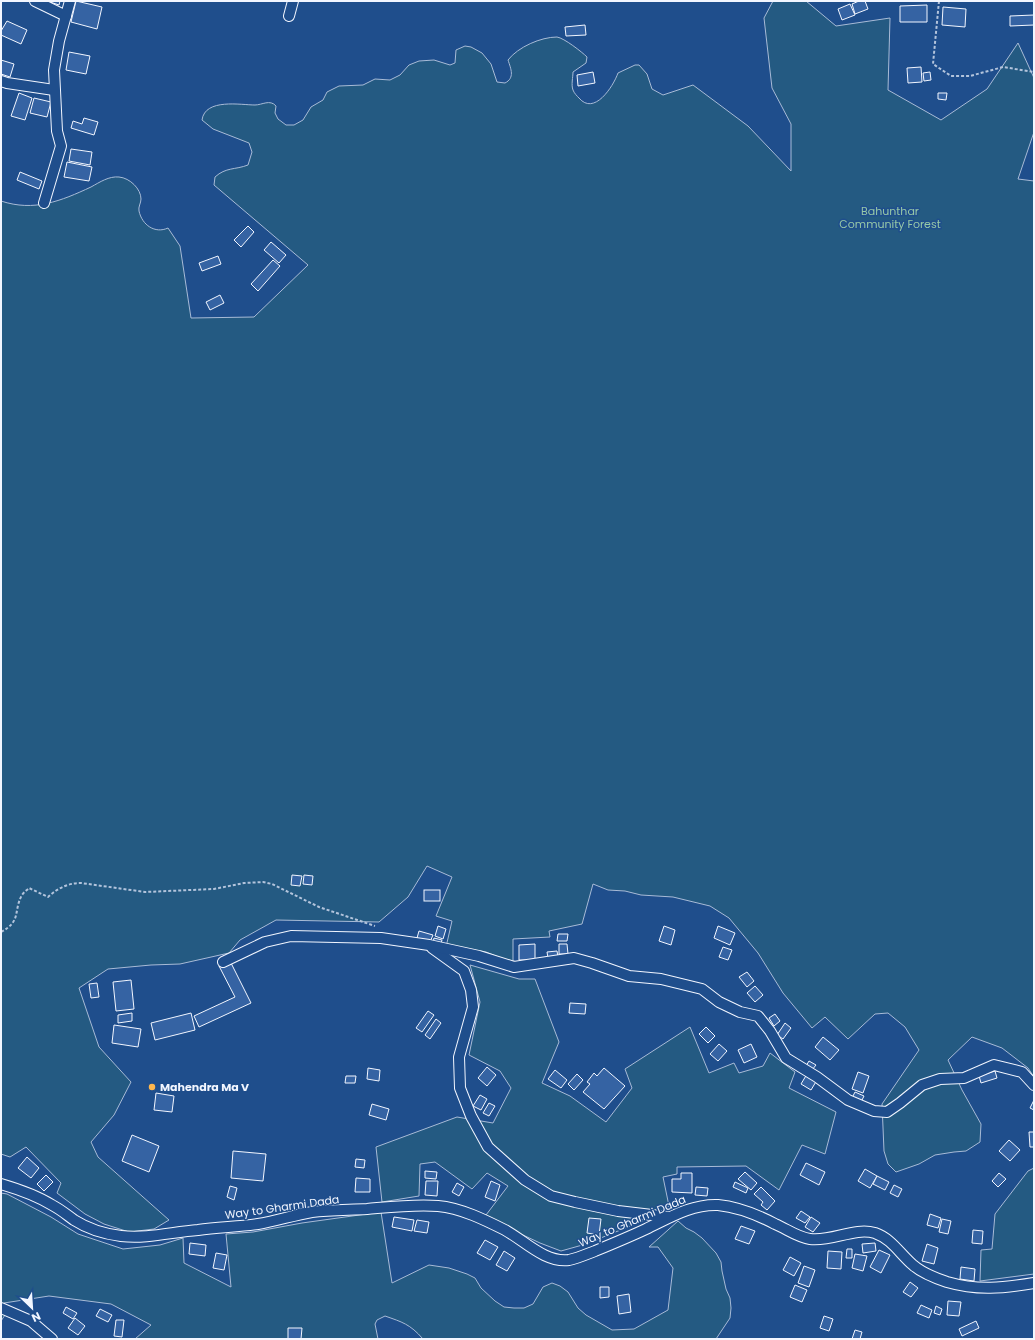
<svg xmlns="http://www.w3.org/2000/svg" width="1035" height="1340" font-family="Poppins,sans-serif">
<rect width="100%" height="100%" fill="#1f4e8c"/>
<g fill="#245a82" stroke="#a8bbd7">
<path d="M773,1H806L836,26L890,18L888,90L941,120L987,89L1018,43L1034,78V132L1018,179L1034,181V1077L1028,1068L1002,1048L972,1037L948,1060L962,1090L981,1124L980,1142L966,1151L954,1152L935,1155L919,1164L896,1172L888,1164L884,1151L882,1104L919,1050L905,1027L888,1013L875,1014L848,1039L825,1017L812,1028L783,993L758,953L729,918L710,906L673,897L641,895L625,891L608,890L593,884L582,924L549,931L550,937L513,939V963L486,952L446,947L452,921L436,916L452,877L427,866L408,897L379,922L276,920L240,940L229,953L180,964L151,965L108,969L79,988L99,1047L131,1082L114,1115L91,1142L98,1157L169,1220L154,1229L129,1232L104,1224L85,1214L57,1193L61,1183L26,1147L10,1157L1,1154V201C34,212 61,201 91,187C100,182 109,176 119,177C130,178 141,189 141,199C141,203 138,207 139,211C142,225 155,234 168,228L180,246L191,318L254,317L308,265L214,185L215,177C226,167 235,170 248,165L252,152L249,143L213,129L202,120C205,98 241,105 255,105C262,105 270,99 276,106L275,113L278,119L286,125H294L303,120L311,107L323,100L327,92L339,86L363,85L375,79L390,80L400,75L409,65L419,61L434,60L450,65L455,63L456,50L465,46L471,47L482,53L491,64L497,82L505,83C515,78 511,69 508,60C518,47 541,37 557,37C564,38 582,52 587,57L586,63L573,72C573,77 571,85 573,90C574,93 577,96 579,98C594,116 613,87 618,73L635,65H639L647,74L652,89L663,95L693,85L748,126L791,171V124L772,88L764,18Z"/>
<path d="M470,965L519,979H535L559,1042L542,1083L570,1096L606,1122L632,1088L625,1069L690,1027L709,1073L734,1063L739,1073L763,1066L770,1053L795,1072L789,1088L836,1112L825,1154L802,1145L779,1190L746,1166L677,1167V1174L663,1177L669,1206L650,1218L586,1244L561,1251L540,1243L491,1220L486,1215L508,1186L487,1173L472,1189L435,1162L420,1164L419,1196L382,1202L376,1147L457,1117L493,1123L511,1088L500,1071L469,1055L480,1002Z"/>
<path d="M1034,1168V1274L980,1281L981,1250L992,1249L995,1214L1028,1171Z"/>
<path d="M1,1193L7,1194L51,1217L78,1234L123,1249L160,1245L183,1238L184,1263L231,1287L226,1234L253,1232L302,1223L381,1212L392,1283L429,1265L449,1268L467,1274L475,1278L481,1288L495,1301L504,1307L514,1308H524L533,1304L543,1287L552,1283L560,1286L568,1292L578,1308L586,1315L612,1330L634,1329L668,1310L673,1268L658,1247H649L678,1221L686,1228L694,1232L702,1238L716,1253L721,1262L722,1271L726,1289L730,1298L731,1308L730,1318L716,1339H423C410,1324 402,1322 385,1316L377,1320L375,1324L378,1339H135L151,1325L111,1304L49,1296L4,1303L7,1312L1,1321Z"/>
</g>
<g fill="#3563a3" stroke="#f2f6ff">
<path d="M47,1H60L59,5Z"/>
<path d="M76,1L102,7L97,29L71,22Z"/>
<path d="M859,1H865L868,9L855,14L852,4Z"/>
<path d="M850,4L855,15L842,20L838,9Z"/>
<path d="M927,5V22H900V6Z"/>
<path d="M943,7L966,9L965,27L942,25Z"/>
<path d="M1034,15V25L1010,26V16Z"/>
<path d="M7,21L27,30L21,44L1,35V31Z"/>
<path d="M585,25L586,35L566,36L565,27Z"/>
<path d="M69,52L90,56L86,74L66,70Z"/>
<path d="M1,60L14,64L10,77L1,74Z"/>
<path d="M921,67L922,82L908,83L907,68Z"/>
<path d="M593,72L595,83L578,86L577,75Z"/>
<path d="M930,72L931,80L924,81L923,73Z"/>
<path d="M19,93L32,98L25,120L11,116Z"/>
<path d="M938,93H947L946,100L938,99Z"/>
<path d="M34,98L51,102L47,117L30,113Z"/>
<path d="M84,118L98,122L94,135L71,128L73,121L82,124Z"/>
<path d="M71,149L92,152L90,165L69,161Z"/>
<path d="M67,162L92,167L89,181L64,177Z"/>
<path d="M20,172L42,181L39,189L17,180Z"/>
<path d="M248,226L254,232L241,247L234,240Z"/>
<path d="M271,242L286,255L279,263L264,250Z"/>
<path d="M218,256L221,264L202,271L199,263Z"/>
<path d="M273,260L280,266L258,291L251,284Z"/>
<path d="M220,295L224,303L210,310L206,302Z"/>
<path d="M292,875L302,876L300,886L291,885Z"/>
<path d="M304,875L313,876L312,885L303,884Z"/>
<rect x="424" y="890" width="16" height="11"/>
<path d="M438,926L446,929L443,939L435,936Z"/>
<path d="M664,926L675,930L671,945L659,941Z"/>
<path d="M718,926L735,933L730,945L714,938Z"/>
<path d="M419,931L433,935L430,942L417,938Z"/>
<path d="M558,934H568L567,941H557Z"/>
<path d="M434,938L442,940L441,944L433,943Z"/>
<path d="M535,944V960H519V945Z"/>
<path d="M559,944H567L568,954H559Z"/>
<path d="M723,947L732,950L728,960L719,957Z"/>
<path d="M557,951L558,957L548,958L547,952Z"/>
<path d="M230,961L251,1003L199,1027L194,1016L235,997L219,966Z"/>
<path d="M747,972L754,981L747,987L739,977Z"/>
<path d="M131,980L134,1009L116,1011L113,982Z"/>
<path d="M97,983L99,997L91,998L89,984Z"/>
<path d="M755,986L763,995L755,1002L747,993Z"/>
<path d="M570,1003L586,1004L585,1014L569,1013Z"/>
<path d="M428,1011L434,1015L422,1032L416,1028Z"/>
<path d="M132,1013V1021L118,1023V1015Z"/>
<path d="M191,1013L195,1030L155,1040L151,1023Z"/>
<path d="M775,1014L780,1021L774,1026L769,1018Z"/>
<path d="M436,1019L441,1023L430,1039L425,1035Z"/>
<path d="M785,1023L791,1028L783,1039L777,1035Z"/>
<path d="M114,1025L141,1029L138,1047L112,1043Z"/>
<path d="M706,1027L715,1036L708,1043L699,1034Z"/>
<path d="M823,1037L839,1050L830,1060L815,1047Z"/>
<path d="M719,1044L727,1051L718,1061L710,1054Z"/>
<path d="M751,1044L757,1057L744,1063L738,1050Z"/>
<path d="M809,1061L816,1065L812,1070L806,1066Z"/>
<path d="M487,1067L496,1075L487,1086L478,1078Z"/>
<path d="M368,1068L380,1070L379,1081L367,1079Z"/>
<path d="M604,1068L625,1086L604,1109L583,1092L590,1084L587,1082L594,1073L597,1076Z"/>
<path d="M555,1070L567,1080L561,1088L548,1079Z"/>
<path d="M995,1071L997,1078L981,1083L979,1076Z"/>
<path d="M858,1072L869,1076L863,1093L852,1089Z"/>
<path d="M577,1074L583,1080L574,1090L568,1084Z"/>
<path d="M807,1074L817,1080L811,1090L801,1084Z"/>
<path d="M346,1076H356L355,1083H345Z"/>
<path d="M855,1092L864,1096L860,1104L851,1100Z"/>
<path d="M156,1093L174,1096L172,1112L154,1110Z"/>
<path d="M480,1095L487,1099L481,1110L473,1106Z"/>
<path d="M1034,1100V1110L1030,1108Z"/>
<path d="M489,1103L495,1106L489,1116L483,1113Z"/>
<path d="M372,1104L389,1109L386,1120L369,1115Z"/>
<path d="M1029,1132H1034V1147H1030Z"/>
<path d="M132,1135L159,1146L149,1172L122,1161Z"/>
<path d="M1009,1140L1020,1150L1010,1161L999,1151Z"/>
<path d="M233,1151L266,1154L263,1181L231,1178Z"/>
<path d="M27,1157L39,1168L31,1178L18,1168Z"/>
<path d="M356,1159L365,1160L364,1168L355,1167Z"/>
<path d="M806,1163L825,1172L819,1185L800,1175Z"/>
<path d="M865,1169L877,1176L870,1188L858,1181Z"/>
<path d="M425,1171L437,1172L436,1179L425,1178Z"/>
<path d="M745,1172L757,1183L751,1190L738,1179Z"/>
<path d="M681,1173H692V1193L672,1192V1179H681Z"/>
<path d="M999,1173L1006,1179L998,1187L992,1181Z"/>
<path d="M46,1175L53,1182L44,1191L37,1184Z"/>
<path d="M877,1176L889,1182L885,1190L873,1184Z"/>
<path d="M356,1178L370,1179V1192H355Z"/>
<path d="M426,1181H438L437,1196L425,1195Z"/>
<path d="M491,1181L500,1185L495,1201L485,1197Z"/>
<path d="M735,1182L748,1188L746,1193L733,1187Z"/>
<path d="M457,1183L464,1187L459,1196L452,1192Z"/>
<path d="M894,1185L902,1189L898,1197L890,1193Z"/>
<path d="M230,1186L237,1188L234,1200L227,1197Z"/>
<path d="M696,1187L708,1188L707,1196L695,1195Z"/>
<path d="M761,1187L775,1201L767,1210L761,1205L763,1202L754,1194Z"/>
<path d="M801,1211L810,1217L805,1223L796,1218Z"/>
<path d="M930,1214L941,1218L938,1228L927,1225Z"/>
<path d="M394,1217L414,1220L412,1231L392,1227Z"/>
<path d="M811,1217L820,1223L813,1232L805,1227Z"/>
<path d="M589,1218L601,1219L599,1235L587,1233Z"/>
<path d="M942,1219L951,1221L948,1234L939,1232Z"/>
<path d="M417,1220L429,1222L427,1233L414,1231Z"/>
<path d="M741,1226L755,1231L749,1244L735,1239Z"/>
<path d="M973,1230L983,1231L982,1244L972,1243Z"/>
<path d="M485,1240L498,1247L490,1260L477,1253Z"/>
<path d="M190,1243L206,1245L205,1256L189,1254Z"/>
<path d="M875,1243L876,1251L863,1253L862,1244Z"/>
<path d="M927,1244L938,1248L934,1264L922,1261Z"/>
<path d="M847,1249H852V1258H846Z"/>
<path d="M879,1250L890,1255L881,1273L870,1267Z"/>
<path d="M504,1251L515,1258L507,1271L496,1265Z"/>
<path d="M828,1251L842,1252L841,1269L827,1268Z"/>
<path d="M216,1253L227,1255L224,1270L213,1268Z"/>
<path d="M855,1254L867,1256L863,1271L852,1268Z"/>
<path d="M790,1257L801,1263L794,1276L783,1270Z"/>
<path d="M804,1266L815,1270L809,1287L798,1283Z"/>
<path d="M961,1267L975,1269L974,1281L960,1279Z"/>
<path d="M910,1282L918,1288L911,1297L903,1292Z"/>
<path d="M795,1285L807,1290L802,1302L790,1297Z"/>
<path d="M600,1287H609V1297L600,1298Z"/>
<path d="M629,1294L631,1312L619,1314L617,1296Z"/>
<path d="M948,1301L961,1302L959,1316L947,1315Z"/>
<path d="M921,1305L932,1310L929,1318L917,1313Z"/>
<path d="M936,1306L942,1309L940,1315L934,1313Z"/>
<path d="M66,1307L77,1313L73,1319L63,1313Z"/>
<path d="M100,1309L112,1315L108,1322L96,1316Z"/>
<path d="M824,1316L833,1319L829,1331L820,1328Z"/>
<path d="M75,1318L85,1326L78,1335L68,1328Z"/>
<path d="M116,1320H124L122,1337L114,1336Z"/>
<path d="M976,1321L979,1328L962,1336L959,1329Z"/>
<path d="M288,1328H302L301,1339H288Z"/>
<path d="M855,1330L862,1332L860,1339H852Z"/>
</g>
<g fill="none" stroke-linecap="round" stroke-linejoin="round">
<g stroke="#f2f6ff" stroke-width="12">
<g id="street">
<path d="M35,1L66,16"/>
<path d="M289,16L293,1"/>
<path d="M1,81L7,83L54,90"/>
<path d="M44,203L61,146L57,131L54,70L59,41L70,1"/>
<path d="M432,948L464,971L471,990L473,1007L459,1057L460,1088L471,1116L488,1147L525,1180L551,1196L575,1202L618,1211L669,1217"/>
<path d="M223,962L265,942L291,936L381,938L429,945L479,956L514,967L574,958L592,963L629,976L661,979L702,989L719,1002L740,1012L758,1016L770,1031L786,1058L817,1077L848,1100L874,1111L887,1112L900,1103L922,1085L940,1079L964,1078L994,1065L1022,1072L1034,1085"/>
<path d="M1,1184C18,1189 36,1195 52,1205C60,1209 67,1215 74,1220C88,1229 105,1234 121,1236C147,1239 172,1232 198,1230C218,1227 238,1227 258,1224C276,1221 294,1215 312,1212C330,1210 349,1210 367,1209C390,1207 415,1204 438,1206C461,1208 485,1220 505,1230C525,1241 545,1263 569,1260C578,1258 587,1254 595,1251C612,1244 629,1237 646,1229C669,1218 691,1204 718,1205C738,1207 758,1215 775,1224C787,1229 797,1237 810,1239C832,1242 854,1227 875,1233C892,1239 900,1254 913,1265C922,1273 935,1278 947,1282C978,1291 1003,1288 1034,1283"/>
<path d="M1,1308L31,1321L52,1339"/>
</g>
</g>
<g stroke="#b3c4dc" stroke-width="2" stroke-dasharray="3 2" stroke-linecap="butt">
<path d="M939,1L933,64L951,76H970L1003,67L1034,72"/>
<path d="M1,932C22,921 13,911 22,895C24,892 27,890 29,888L48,897C58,888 68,883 81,883L145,892L214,889L244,883L263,882L272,884L319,907L375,926"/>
</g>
<use href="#street" stroke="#1f4e8c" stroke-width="10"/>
</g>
<circle fill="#ffb74d" stroke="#1f4e8c" stroke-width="1.5" cx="152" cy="1087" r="4"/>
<g text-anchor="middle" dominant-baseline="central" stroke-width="3" stroke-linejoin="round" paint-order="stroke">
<g font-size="11" fill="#97c8a6" stroke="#1f4e8c">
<text x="890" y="211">Bahunthar<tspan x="890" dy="13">Community Forest</tspan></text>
</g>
<g font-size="11" font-weight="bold" fill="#f2f6ff" stroke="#1f4e8c" text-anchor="start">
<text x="160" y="1087">Mahendra Ma V</text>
</g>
<g font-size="11" fill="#f2f6ff" stroke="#1f4e8c">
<text transform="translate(282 1207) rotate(-8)">Way to Gharmi Dada</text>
<text transform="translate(632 1221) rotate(-23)">Way to Gharmi Dada</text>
</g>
</g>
<rect width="1035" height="1340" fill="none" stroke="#f2f6ff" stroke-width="4"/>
<g transform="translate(32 1308) rotate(155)" stroke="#1f4e8c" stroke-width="3" paint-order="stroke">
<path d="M0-3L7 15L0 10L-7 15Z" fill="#f2f6ff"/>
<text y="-6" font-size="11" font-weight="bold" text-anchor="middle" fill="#f2f6ff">N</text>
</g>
</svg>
